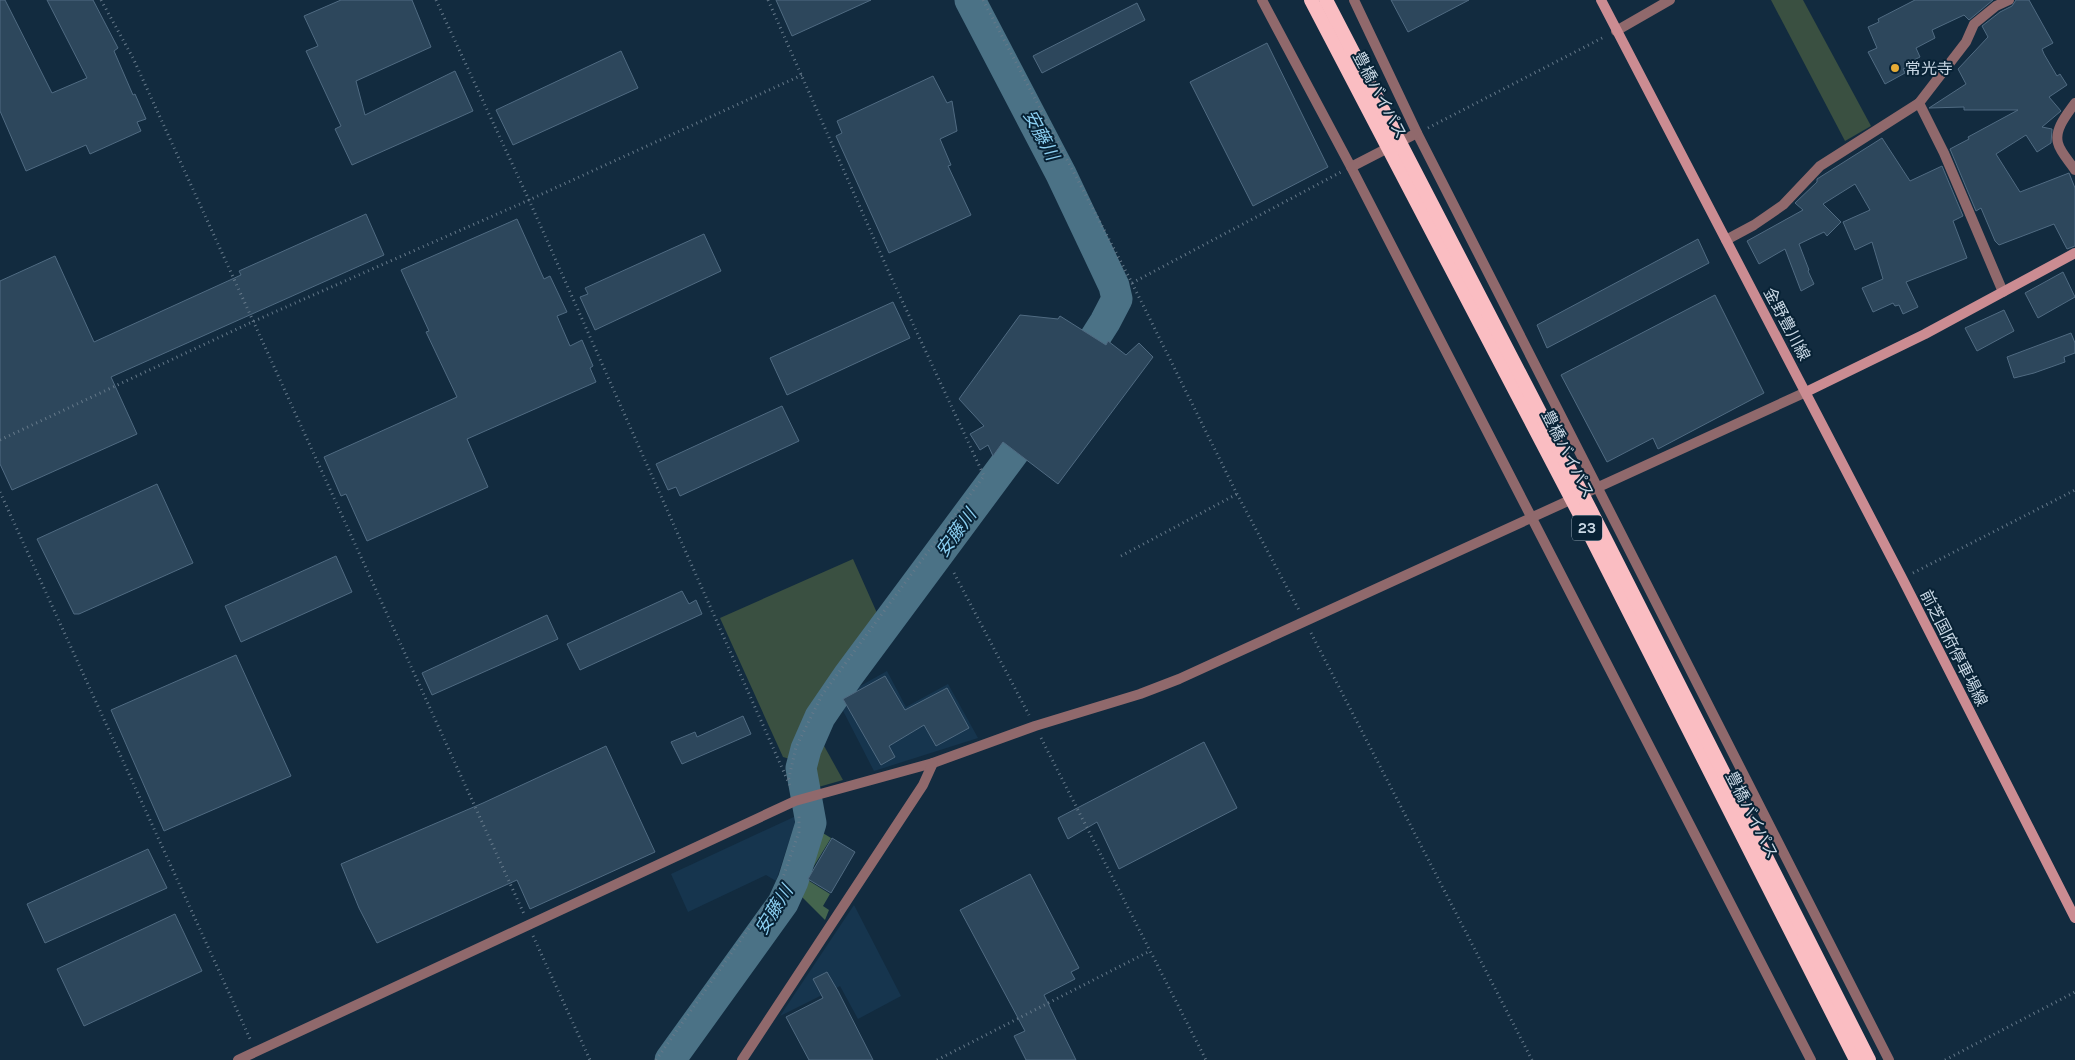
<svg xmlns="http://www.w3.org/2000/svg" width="2075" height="1060" font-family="Karla,'Noto Sans JP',sans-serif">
<rect width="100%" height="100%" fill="#122b3f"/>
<g fill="#16354e">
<path d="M887,671L906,707L948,684L978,738L874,771L837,699Z"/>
<path d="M796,816L795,823L776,881L766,875L688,912L671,874Z"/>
<path d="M854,905L901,996L858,1019L840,986L780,1016Z"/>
</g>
<g fill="#3a5041">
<path d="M1771,0H1803L1871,126L1845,141Z"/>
<path d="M853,559L877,613L823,689L803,725L790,759L783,757L720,618Z"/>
<path d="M818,735L843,780L808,790L806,773Z"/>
</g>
<path fill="#44654e" d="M813,827L831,838L806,879L830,894L823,906L829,910L825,920L797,892Z"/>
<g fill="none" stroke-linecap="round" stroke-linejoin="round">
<g stroke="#4b7286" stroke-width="31">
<path d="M970,0L1061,174L1114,286L1117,299L1105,322L1072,374"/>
<path d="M670,1060L783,903L793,881L811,823L801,768L806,749L820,717L848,676L1040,417"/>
</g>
</g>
<g fill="#2d475c" stroke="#506b82">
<path d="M0,0H5L52,93L87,78L47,0H93L118,48L114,51L133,95L135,94L146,119L137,122L141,131L90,154L86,145L26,171L0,111Z"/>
<path d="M341,0H412L431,47L356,81L365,115L455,71L473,111L352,165L335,129L341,126L306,51L318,46L304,16Z"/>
<path d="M776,0H871L792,36Z"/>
<path d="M1391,0H1469L1408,32Z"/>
<path d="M1915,0H1993L1969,20L1964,15L1932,30L1935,38L1916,48L1920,57L1912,61L1913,64L1903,69L1905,73L1885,84L1868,52L1877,48L1868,27L1879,22L1878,19Z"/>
<path d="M2016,0H2029L2053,43L2042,49L2044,54L2057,76L2060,74L2067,85L2049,97L2061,111L2042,127L2052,129L2051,143L2037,152L2026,135L1996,154L2020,192L2069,173L2075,188V246L2067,249L2054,224L1999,245L1995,241L1981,208L1976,211L1950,149L1969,139L1968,137L2018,110H1964V107L1929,108L1966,84L1958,69L1988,37L1982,26L2000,12L2012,6Z"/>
<path d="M1137,3L1145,20L1042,73L1033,56Z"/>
<path d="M1267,43L1328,167L1253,206L1190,82Z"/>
<path d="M621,51L638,88L513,145L496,110Z"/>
<path d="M933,76L947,103L952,101L957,131L940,139L951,165L948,166L971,215L889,253L836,136L842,133L837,121Z"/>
<path d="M1882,138L1910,181L1942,166L1963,216L1953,221L1967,258L1906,282L1918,307L1903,314L1899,305L1895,306L1893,303L1873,312L1862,288L1883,279L1872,242L1855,250L1843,222L1870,210L1855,184L1823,204L1841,222L1827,236L1824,232L1799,244L1809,270L1808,271L1814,284L1801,291L1785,249L1759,264L1747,241L1803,210L1795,203L1817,182V179Z"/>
<path d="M366,214L384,255L111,377L137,434L12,490L0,464V281L55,256L94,342L241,275L239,271Z"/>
<path d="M517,219L544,279L550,276L567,312L557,316L570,346L582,340L593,366L590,368L596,382L467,439L488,487L367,541L346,494L341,496L324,457L457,397L426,332L429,331L401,270Z"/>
<path d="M704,234L721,271L595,330L580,297L588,294L585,288Z"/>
<path d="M1698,239L1709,263L1547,348L1537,325Z"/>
<path d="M2063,272L2075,297L2038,318L2025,293Z"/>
<path d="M1715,295L1764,393L1658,449L1653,438L1607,462L1561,375Z"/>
<path d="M893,302L910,338L787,395L770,358Z"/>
<path d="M2004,310L2014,331L1977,351L1965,328Z"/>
<path d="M1020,315L1058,319L1060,316L1106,345L1108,341L1126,355L1139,343L1153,357L1058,484L1003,442L993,456L988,445L980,450L970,434L984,426L959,399Z"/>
<path d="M2071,333L2075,343V353L2064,357L2065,362L2034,373L2014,378L2007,357Z"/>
<path d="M782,406L799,441L680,496L676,487L668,490L656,464Z"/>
<path d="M157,484L193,563L79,614H74L37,539Z"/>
<path d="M336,556L352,592L241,642L225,606Z"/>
<path d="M682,591L689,604L696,600L702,614L580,670L567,644Z"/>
<path d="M547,615L558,639L432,695L422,673Z"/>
<path d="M236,655L291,776L164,831L111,710Z"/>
<path d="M885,676L905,710L947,688L969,728L936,746L924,725L889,746L895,757L881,765L843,699Z"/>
<path d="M743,716L751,734L682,764L671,742L695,732L697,737Z"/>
<path d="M1204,742L1237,808L1119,869L1097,822L1068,839L1058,818Z"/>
<path d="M606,746L655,852L530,909L517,880L377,943L359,908L341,864L483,803Z"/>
<path d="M832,838L855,852L831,893L808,879Z"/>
<path d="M148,849L167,888L45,943L27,904Z"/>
<path d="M1030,874L1079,968L1071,972L1075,979L1044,995L1076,1060H1026L1014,1036L1025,1031L960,910Z"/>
<path d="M175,914L202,971L84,1026L57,969Z"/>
<path d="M827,972L838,991L873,1060H809L786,1017L823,998L813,979Z"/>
</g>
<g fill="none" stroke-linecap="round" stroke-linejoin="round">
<g stroke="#65798a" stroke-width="3" stroke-dasharray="1 4" stroke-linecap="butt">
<path d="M101,0L133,58L524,914"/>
<path d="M436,0L529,200L791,788"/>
<path d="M768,0L891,277L984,476L822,695L796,747L788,782"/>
<path d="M983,0L1132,283L1237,494L1299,610"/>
<path d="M1428,128L1604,37"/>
<path d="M1132,283L1341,172"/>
<path d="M0,440L252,322L529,200L802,75"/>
<path d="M0,492L251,1041"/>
<path d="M1121,556L1237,494"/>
<path d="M954,573L1029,715"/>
<path d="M1913,573L2075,490"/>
<path d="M1311,633L1532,1060"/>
<path d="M1041,738L1206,1060"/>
<path d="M533,936L590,1060"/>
<path d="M656,1060L781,883L799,832V813"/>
<path d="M937,1060L1150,951"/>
<path d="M1945,1060L2075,992"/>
</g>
<g stroke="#90696c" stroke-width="10">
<path d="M1262,0L1351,167L1811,1060"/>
<path d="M1354,0L1417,133L1889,1060"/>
<path d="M1616,31L1670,0"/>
<path d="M1919,103L1944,153L2003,292"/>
<path d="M2075,103C2068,113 2054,129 2058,143C2060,152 2070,162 2075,170"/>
<path d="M1351,167L1417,133"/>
<path d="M1726,240L1754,225L1783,205L1820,166L1919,103L1966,42L1974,24L1996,6L2009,0"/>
<path d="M238,1060L795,801L933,763L1035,726L1140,694L1179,679L1806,392"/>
<path d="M742,1060L923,785L933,763"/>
</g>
<g stroke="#cb8c92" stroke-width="10">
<path d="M1601,0L1902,578L2075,918"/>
<path d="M1806,392L1925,334L2075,253"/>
</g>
<g stroke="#fabdc2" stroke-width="14">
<path d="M1311,0L1581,517L1856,1060"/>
<path d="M1326,0L1591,511L1869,1060"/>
</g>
</g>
<circle fill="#e7ac36" stroke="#082235" stroke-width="2" cx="1895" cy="68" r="5"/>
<g text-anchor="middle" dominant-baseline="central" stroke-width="4" stroke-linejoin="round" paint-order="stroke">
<rect fill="#082235" stroke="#8ea1b0" stroke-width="1" x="1572" y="515.5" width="30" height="25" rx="4"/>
<g font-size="15" font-weight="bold" fill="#c8d7e4">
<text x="1587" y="528">23</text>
</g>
<g font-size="16" fill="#c8d7e4" stroke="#082235" text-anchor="start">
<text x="1905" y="68">常光寺</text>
</g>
<g font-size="16" fill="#c8d7e4" stroke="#082235">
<text transform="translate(1380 95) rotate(62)">豊橋バイパス</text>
<text transform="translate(1787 324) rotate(62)">金野豊川線</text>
<text transform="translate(1568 454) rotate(63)">豊橋バイパス</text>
<text transform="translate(1954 648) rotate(63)">前芝国府停車場線</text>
<text transform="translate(1752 815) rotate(63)">豊橋バイパス</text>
</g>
<g font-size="18" font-style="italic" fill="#8bcff1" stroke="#082235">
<text transform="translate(1041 135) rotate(62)">安藤川</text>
<text transform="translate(956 533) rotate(-54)">安藤川</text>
<text transform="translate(774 910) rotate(-58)">安藤川</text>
</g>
</g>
</svg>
